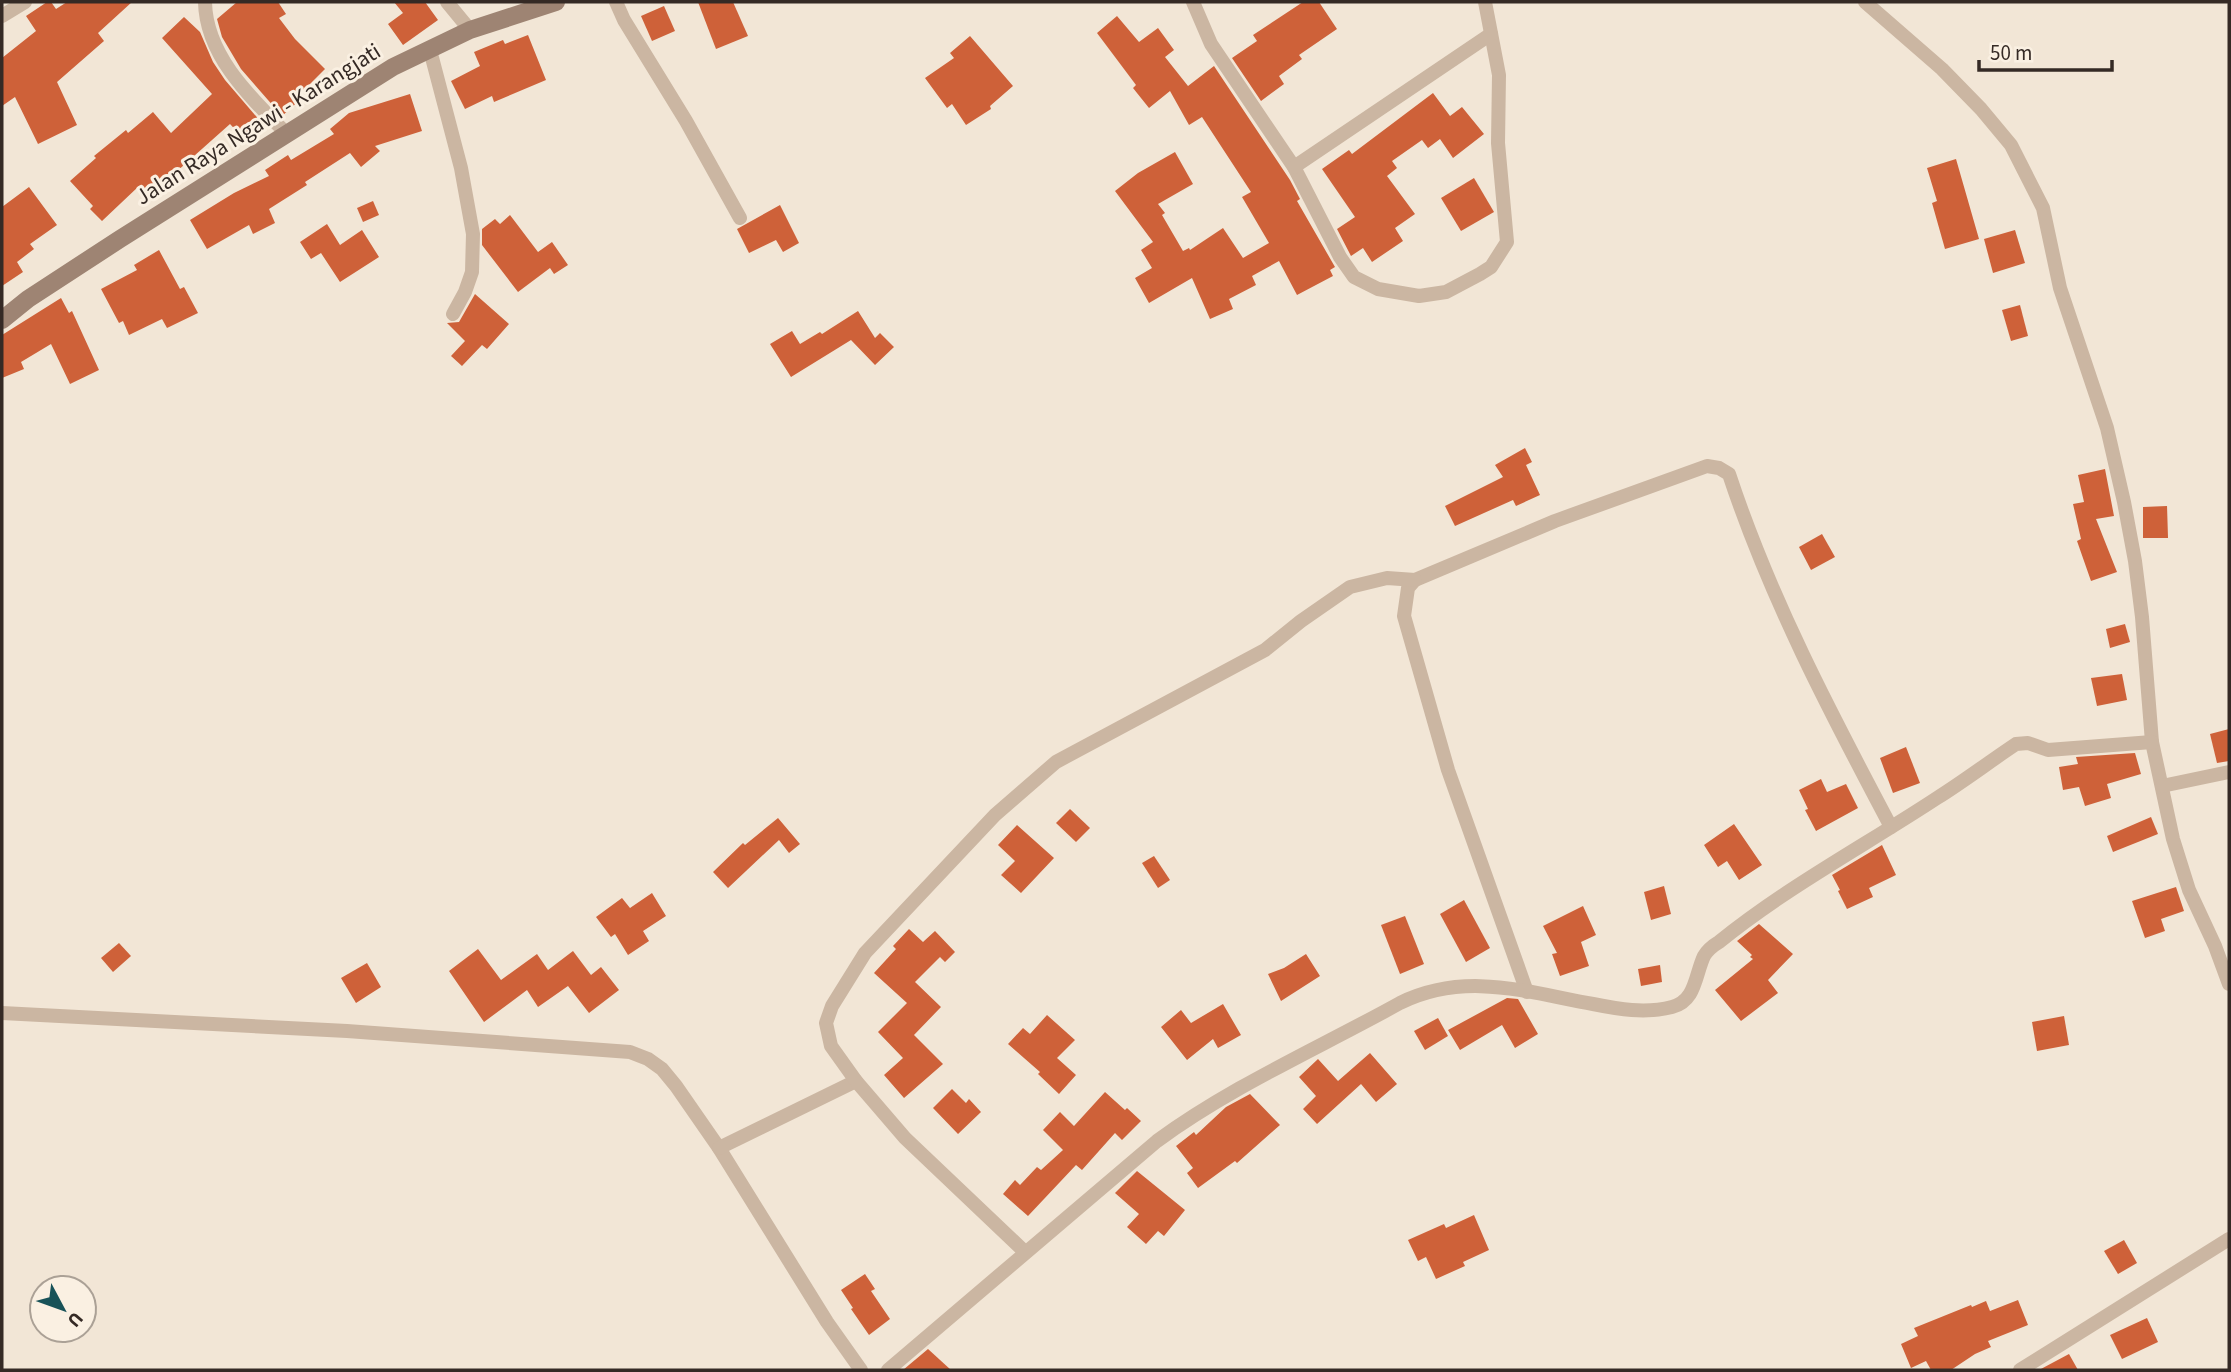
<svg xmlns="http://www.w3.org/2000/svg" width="2231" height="1372" font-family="'Source Sans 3',sans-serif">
<rect width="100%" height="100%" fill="#f2e6d6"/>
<g fill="#ce6139">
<path d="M47,2H51L56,9L67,2H132L98,33L104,41L57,82L77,125L38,144L15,97L2,106V58L36,31L26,16Z"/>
<path d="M237,2H278L286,14L279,18L295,39L325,69L298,96L301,99L282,116L241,69L222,37L217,19Z"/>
<path d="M394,2H425L438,20L403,45L388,24L403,13Z"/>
<path d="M698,2H733L748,36L716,49Z"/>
<path d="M1303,2H1319L1337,29L1299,55L1302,59L1279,76L1284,84L1261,101L1232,58L1257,41L1253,35Z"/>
<path d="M664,6L675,31L652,41L641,16Z"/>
<path d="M1117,16L1139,42L1158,28L1174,50L1165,57L1188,86L1214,66L1290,180L1300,199L1297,201L1335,267L1330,270L1333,276L1297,295L1279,261L1252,276L1256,285L1229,299L1233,309L1210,319L1192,278L1149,303L1135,278L1152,268L1141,250L1153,242L1115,191L1138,173L1175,152L1193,184L1158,204L1165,213L1162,215L1183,251L1189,248L1190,250L1223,228L1243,258L1269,243L1242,197L1251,192L1202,117L1189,125L1170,91L1149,108L1133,88L1136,85L1097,33Z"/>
<path d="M184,17L200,32L213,62L225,80L261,122L243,138L230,124L148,197L139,186L102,221L90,209L93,206L70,181L96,158L94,156L126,130L128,133L153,112L171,133L212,94L162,38Z"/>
<path d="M528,35L546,80L494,102L492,96L465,109L451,81L480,66L474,52L503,40L505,44Z"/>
<path d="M970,36L1013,86L990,106L991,109L966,125L952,104L947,108L925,78L954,58L950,53Z"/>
<path d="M1433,93L1450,116L1462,107L1484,134L1453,158L1440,139L1428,148L1422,140L1392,161L1397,168L1387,176L1415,214L1395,228L1403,241L1372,262L1363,248L1351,256L1337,229L1355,217L1322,169L1349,150L1352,154Z"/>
<path d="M410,94L422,131L375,146L380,151L361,167L350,153L305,182L307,185L269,209L275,223L253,234L249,225L207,249L190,220L234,193L269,176L265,170L288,155L291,160L334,134L330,129L349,113Z"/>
<path d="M1956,159L1979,239L1945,249L1932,203L1937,201L1927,168Z"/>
<path d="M1474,178L1494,212L1461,231L1441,198Z"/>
<path d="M29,187L57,225L30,244L34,249L17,262L23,272L2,286V207Z"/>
<path d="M373,201L379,215L363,222L357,208Z"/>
<path d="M780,205L799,243L783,252L776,240L749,253L737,229Z"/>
<path d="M510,215L538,252L552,242L568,265L554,274L550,268L518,292L482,245V229L495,219L500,224Z"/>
<path d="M327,224L340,245L362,230L379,257L340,282L321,253L311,259L300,242Z"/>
<path d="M2015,230L2025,263L1993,273L1984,239Z"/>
<path d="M159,250L180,289L184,287L198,313L167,328L162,319L129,335L123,321L119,323L101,289L137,270L134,265Z"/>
<path d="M475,294L509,324L487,349L482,345L462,366L451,356L465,341L447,323L459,322Z"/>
<path d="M61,298L69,313L72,311L99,370L70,384L51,344L21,362L24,369L2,378V335Z"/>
<path d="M2020,305L2028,336L2011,341L2002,310Z"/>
<path d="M858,311L875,338L880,333L894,347L875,365L851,340L791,377L770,344L792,331L800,344L820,332L822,334Z"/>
<path d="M1525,448L1532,462L1526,465L1540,495L1516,506L1513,500L1455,526L1445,506L1503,477L1495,465Z"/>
<path d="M2105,469L2114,516L2096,519L2117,572L2091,581L2077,541L2081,539L2073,504L2084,502L2078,475Z"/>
<path d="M2167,506L2168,538H2143V507Z"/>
<path d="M1822,534L1835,557L1811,570L1799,547Z"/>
<path d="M2125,624L2130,642L2110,648L2106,629Z"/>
<path d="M2122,674L2127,700L2097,706L2091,678Z"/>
<path d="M2229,729V761L2217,763L2210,734Z"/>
<path d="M1906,747L1920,783L1893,793L1880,758Z"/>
<path d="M2135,753L2141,774L2107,784L2111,798L2085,806L2079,787L2063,790L2059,767L2078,764L2076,757Z"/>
<path d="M1821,779L1827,792L1846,784L1858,808L1816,831L1805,810L1808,809L1799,790Z"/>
<path d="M1070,809L1090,828L1076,842L1056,823Z"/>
<path d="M2151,817L2158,834L2113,852L2107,836Z"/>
<path d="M778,818L800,844L789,853L779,840L728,888L713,872L743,843L745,845Z"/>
<path d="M1734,824L1762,865L1739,880L1727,861L1718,867L1704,845Z"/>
<path d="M1017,825L1054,858L1021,893L1001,875L1015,861L998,845Z"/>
<path d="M1882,845L1896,875L1869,888L1873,897L1847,909L1838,891L1840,890L1832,875Z"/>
<path d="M1154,856L1170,880L1158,888L1142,863Z"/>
<path d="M1664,886L1671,914L1651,920L1644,892Z"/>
<path d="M2176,887L2184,911L2161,919L2165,931L2145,938L2132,901Z"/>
<path d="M652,893L666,916L643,931L649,941L628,955L615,934L611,937L596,917L622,898L630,908Z"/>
<path d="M1464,900L1490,948L1466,962L1440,914Z"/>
<path d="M1583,906L1596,935L1581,942L1589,966L1560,976L1552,954L1557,953L1543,926Z"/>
<path d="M1405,916L1424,964L1400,974L1381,925Z"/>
<path d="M1759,924L1793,954L1768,980L1778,993L1741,1021L1715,990L1753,959L1750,957L1752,955L1737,941Z"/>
<path d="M909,929L923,942L935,931L955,952L945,962L940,957L915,982L941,1007L914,1035L943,1064L904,1098L884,1075L903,1058L878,1032L907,1003L874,973L896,949L893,946Z"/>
<path d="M119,943L131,956L113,972L101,958Z"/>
<path d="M478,949L501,980L537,954L548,970L573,951L591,975L601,967L619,990L589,1013L568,986L538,1007L527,990L484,1022L449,971Z"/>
<path d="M1306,954L1320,976L1281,1001L1268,974L1284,968Z"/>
<path d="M367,963L381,987L356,1003L341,978Z"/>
<path d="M1660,965L1662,982L1641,986L1638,969Z"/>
<path d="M1507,998L1518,999L1538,1034L1515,1048L1502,1025L1460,1050L1448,1030Z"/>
<path d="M1223,1004L1241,1035L1218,1048L1213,1039L1187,1060L1161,1027L1181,1010L1191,1023Z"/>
<path d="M1047,1015L1075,1040L1057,1058L1076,1075L1059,1094L1038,1074L1040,1072L1008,1044L1023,1028L1030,1034Z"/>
<path d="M2064,1016L2069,1045L2037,1051L2032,1022Z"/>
<path d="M1438,1018L1448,1036L1425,1050L1414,1031Z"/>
<path d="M1370,1053L1397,1084L1376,1102L1361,1084L1317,1124L1303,1109L1316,1096L1299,1077L1318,1059L1338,1081Z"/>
<path d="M952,1089L966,1103L969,1099L981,1112L958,1134L933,1108Z"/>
<path d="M1105,1092L1125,1110L1127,1108L1141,1121L1122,1140L1115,1133L1082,1170L1076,1165L1028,1216L1003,1194L1015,1180L1020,1185L1037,1167L1041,1170L1063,1150L1043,1130L1060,1112L1074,1126Z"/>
<path d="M1250,1094L1280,1125L1237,1163L1235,1161L1198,1188L1187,1173L1193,1168L1176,1146L1194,1132L1196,1135L1226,1107Z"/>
<path d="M1137,1171L1185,1210L1164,1236L1158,1231L1146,1244L1127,1227L1139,1214L1115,1193Z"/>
<path d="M1474,1215L1489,1250L1463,1262L1465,1266L1436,1279L1426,1257L1418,1261L1408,1240L1444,1224L1446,1228Z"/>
<path d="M2124,1240L2137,1263L2118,1274L2104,1251Z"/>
<path d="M865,1274L875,1289L871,1291L890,1319L869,1335L851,1309L853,1308L841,1290Z"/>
<path d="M2018,1300L2028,1325L1988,1341L1991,1347L1975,1354L1951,1370H1931L1926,1361L1911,1368L1901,1344L1918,1336L1914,1328L1971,1305L1972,1307L1986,1301L1990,1311Z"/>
<path d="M2147,1318L2158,1342L2122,1359L2110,1335Z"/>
<path d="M928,1349L951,1370H903Z"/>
<path d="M2069,1354L2078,1370H2039Z"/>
</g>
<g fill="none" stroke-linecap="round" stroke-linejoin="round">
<g stroke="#cbb6a2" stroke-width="14">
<path d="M205,2C206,56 251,98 286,133"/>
<path d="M447,2L470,30"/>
<path d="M616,2L624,20L686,121L740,218"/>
<path d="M1193,2L1211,44L1294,167L1340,257L1354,277L1378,289L1419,296L1446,292L1480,274L1491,267L1507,242L1498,143L1499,75L1485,2"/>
<path d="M1865,2L1942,69L1981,109L2011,145L2043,208L2060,288L2107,428L2124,502L2135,561L2142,617L2152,742L2173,839L2189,890L2215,946L2229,984"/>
<path d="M2,16L25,2"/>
<path d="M430,50L461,168L473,234L472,272L465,292L453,314"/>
<path d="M1294,167L1491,34"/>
<path d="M2162,786L2229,772"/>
<path d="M1527,992L1448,770L1404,616L1408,588L1415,580L1555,521L1707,466L1719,468L1729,474C1770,598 1830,712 1891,827"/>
<path d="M2,1013L347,1031L630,1052L648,1059L662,1069L676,1086L719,1148L827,1322L861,1370"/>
<path d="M719,1148L856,1081"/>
<path d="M1025,1252L905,1138L856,1081L831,1046L826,1023L832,1006L865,953L995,815L1056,762L1265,650L1301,621L1350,587L1387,578L1415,580"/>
<path d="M888,1370L1157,1141C1232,1086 1319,1048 1400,1003C1465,971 1526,992 1593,1004C1618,1009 1645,1014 1672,1007C1696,1001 1695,975 1704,956C1707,951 1714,945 1719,942C1787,887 1864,846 1937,798C1964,781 1989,762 2016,744L2028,743L2048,750L2152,742"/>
<path d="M2020,1370L2229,1239"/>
</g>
<path stroke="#9e8473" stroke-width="18" d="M2,320L28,299L120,239L393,67L470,30L556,2"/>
</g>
<g text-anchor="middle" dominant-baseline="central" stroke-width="6" stroke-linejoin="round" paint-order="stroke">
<g font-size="23" fill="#352a25" stroke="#faf0e2">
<text transform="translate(258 124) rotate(-32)">Jalan Raya Ngawi - Karangjati</text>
</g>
</g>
<rect width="2231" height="1372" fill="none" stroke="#352a25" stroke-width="7"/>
<g transform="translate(63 1309) rotate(131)"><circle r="33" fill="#faf0e2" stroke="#aba196" stroke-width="2"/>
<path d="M0-5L12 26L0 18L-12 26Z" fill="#185258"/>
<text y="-10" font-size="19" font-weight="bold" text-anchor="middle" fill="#352a25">U</text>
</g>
<path d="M1979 60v10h133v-10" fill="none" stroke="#352a25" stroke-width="3.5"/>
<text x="1990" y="60" font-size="21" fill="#352a25" stroke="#faf0e2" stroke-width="5" paint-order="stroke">50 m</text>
</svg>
